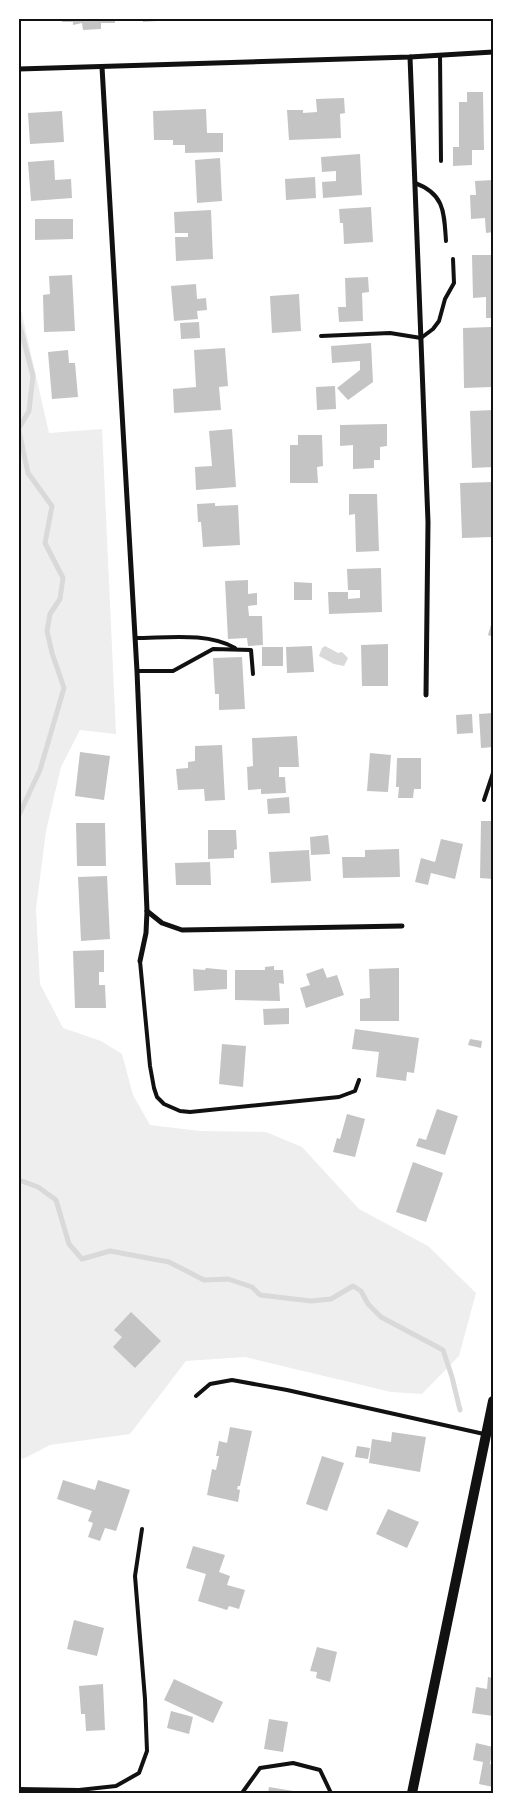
<svg xmlns="http://www.w3.org/2000/svg" width="512" height="1812" font-family="'Crimson Pro',serif">
<rect width="100%" height="100%" fill="#fff"/>
<path fill="#eee" d="M19,301L49,433L102,429L116,734L80,730L61,767L46,831L36,909L40,984L63,1028L101,1041L122,1054L133,1095L150,1125L200,1131L266,1132L302,1147L359,1209L428,1246L476,1293L459,1356L422,1394L391,1392L245,1357L186,1361L130,1434L50,1445L23,1459L19,1456Z"/>
<path fill="#d9d9d9" d="M325,646L338,653L342,652L348,658L344,666L334,664L319,656L322,648Z"/>
<g fill="none" stroke-linecap="round" stroke-linejoin="round">
<g stroke="#d9d9d9" stroke-width="5">
<path d="M19,323L33,376L29,411L19,428"/>
<path d="M19,431L28,473L52,506L45,543L63,578L60,599L50,614L47,631L52,653L64,688L40,770L19,815"/>
<path d="M19,1180L38,1187L56,1200L69,1244L82,1259L110,1251L169,1262L204,1280L228,1279L252,1287L260,1295L311,1301L331,1299L353,1286L361,1291L368,1304L381,1317L443,1350L452,1377L460,1410"/>
</g>
</g>
<g fill="#c4c4c4">
<path d="M62,19H115V23H101V29L83,30L82,23L73,25V22H62Z"/>
<path d="M143,19H172V20L143,22Z"/>
<path d="M467,92H483L484,150H472V165L453,166V147H459V102H467Z"/>
<path d="M344,98L345,113L340,114L341,138L289,140L287,110H303V113L317,112L316,99Z"/>
<path d="M206,109L207,133H223V152L185,153V145H173V140H154L153,111Z"/>
<path d="M62,111L64,142L30,144L28,113Z"/>
<path d="M360,154L362,195L323,198L322,182L336,181V171L322,172L321,157Z"/>
<path d="M220,158L222,201L197,203L195,160Z"/>
<path d="M54,160L55,180L71,179L72,198L31,201L28,162Z"/>
<path d="M315,177L316,198L286,200L285,179Z"/>
<path d="M493,180V232L486,233L485,218L471,219L470,195H476L475,181Z"/>
<path d="M371,207L373,242L344,244L343,223H340L339,209Z"/>
<path d="M211,210L213,259L176,261L175,237H188V233H175L174,212Z"/>
<path d="M35,219H73V239L35,240Z"/>
<path d="M472,255H493V318H486V297L473,298Z"/>
<path d="M72,275L75,331L44,332L43,295L50,294L49,276Z"/>
<path d="M368,277L369,292L362,293L363,321L339,322L338,307H346L345,278Z"/>
<path d="M196,284L197,299L206,298L207,310L197,311L198,319L174,321L171,286Z"/>
<path d="M299,294L301,331L272,333L270,296Z"/>
<path d="M199,322L200,338L181,339L180,323Z"/>
<path d="M491,327L492,387L464,388L463,328Z"/>
<path d="M371,343L373,382L348,400L337,388L360,370V361L332,363L331,346Z"/>
<path d="M225,348L228,386L219,387L221,410L174,413L173,389L196,387L194,350Z"/>
<path d="M68,350L69,363H75L78,397L52,399L48,352Z"/>
<path d="M335,386L336,409L317,410L316,387Z"/>
<path d="M493,410V467L472,468L470,411Z"/>
<path d="M387,424V446L380,447V460H374V468L353,469V445L340,446V425Z"/>
<path d="M232,429L236,487L196,490L195,467L212,466L209,431Z"/>
<path d="M298,435H322L323,466L317,467L318,483H290V445H298Z"/>
<path d="M493,482V537L462,538L460,483Z"/>
<path d="M349,494H377L379,551L356,552L355,514L349,515Z"/>
<path d="M215,503V506L238,505L240,545L203,547L201,522H198L197,504Z"/>
<path d="M381,568L382,612L329,614L328,592H348V599L360,598V590H348L347,569Z"/>
<path d="M248,580V594L257,593V605L248,606L249,616H262L263,645L248,646L247,638L228,639L225,581Z"/>
<path d="M294,582L312,583V600H294Z"/>
<path d="M493,618V637L488,635Z"/>
<path d="M388,644V686H362L361,645Z"/>
<path d="M312,646L314,672L287,673L286,647Z"/>
<rect x="262" y="647" width="21" height="19"/>
<path d="M242,657L245,709L219,710V694H215L213,658Z"/>
<path d="M493,713V747L481,748L479,714Z"/>
<path d="M472,714L473,733L457,734L456,715Z"/>
<path d="M297,736L299,767H279V777H285L286,793L261,794V789L248,790L247,767L253,766L252,738Z"/>
<path d="M222,745L225,800L205,801L204,789L178,790L176,769L188,768V762L195,761V746Z"/>
<path d="M80,752L110,756L104,800L75,796Z"/>
<path d="M370,753L391,755L388,792L367,791Z"/>
<path d="M397,758H421V789H414L413,798H398L399,787H396Z"/>
<path d="M289,797L290,813L268,814L267,799Z"/>
<path d="M481,821H493V879L480,878Z"/>
<path d="M76,823H105L106,866H77Z"/>
<path d="M208,830H236L237,849L234,850V858L208,859Z"/>
<path d="M328,835L330,854L311,855L310,837Z"/>
<path d="M441,839L463,844L455,879L431,873L428,885L415,882L421,858L435,862Z"/>
<path d="M399,849L400,877L343,878L342,857H365V850Z"/>
<path d="M309,850L311,881L271,883L269,852Z"/>
<path d="M210,862L211,885H176L175,863Z"/>
<path d="M107,876L110,939L81,941L78,877Z"/>
<path d="M104,950V972H99V985H105L106,1008H75L73,951Z"/>
<path d="M274,966V970H283L284,984L279,983L280,1001L235,1000V970H265V967Z"/>
<path d="M206,968L227,970V989L194,991L193,969L205,970Z"/>
<path d="M323,968L327,978L337,975L344,995L306,1008L300,988L310,985L306,974Z"/>
<path d="M399,968V1021H360V999L370,998L369,969Z"/>
<path d="M289,1008V1024L264,1025L263,1009Z"/>
<path d="M355,1029L419,1038L414,1073L407,1072L406,1081L376,1077L379,1052L352,1049Z"/>
<path d="M470,1039L482,1041L481,1048L468,1045Z"/>
<path d="M222,1044L246,1046L243,1087L219,1084Z"/>
<path d="M437,1109L458,1116L445,1155L416,1146L419,1138L426,1140Z"/>
<path d="M347,1114L365,1119L355,1157L333,1152L337,1138L340,1139Z"/>
<path d="M413,1162L443,1173L426,1222L396,1212Z"/>
<path d="M131,1312L161,1341L135,1368L113,1347L122,1337L114,1330Z"/>
<path d="M230,1427L252,1431L240,1486H238L237,1489L240,1490L238,1502L207,1495L212,1469L216,1470L219,1456H216L219,1441L227,1443Z"/>
<path d="M392,1432L426,1437L420,1472L369,1463L372,1439L391,1442Z"/>
<path d="M357,1446L370,1448L368,1459L355,1457Z"/>
<path d="M322,1456L344,1463L327,1511L306,1504Z"/>
<path d="M63,1480L95,1490L98,1480L130,1490L116,1531L105,1528L100,1541L88,1537L93,1523L88,1521L92,1511L57,1499Z"/>
<path d="M388,1509L419,1522L407,1548L376,1534Z"/>
<path d="M193,1546L225,1555L219,1572L230,1576L227,1585L245,1590L239,1609L229,1606L227,1610L198,1601L206,1574L186,1568Z"/>
<path d="M74,1620L104,1628L97,1656L67,1649Z"/>
<path d="M317,1647L337,1652L330,1682L316,1678L317,1672L310,1671Z"/>
<path d="M488,1677L493,1678V1716L472,1713L476,1687L487,1689Z"/>
<path d="M174,1679L223,1702L213,1723L164,1700Z"/>
<path d="M103,1684L105,1730L86,1731L85,1714H81L79,1686Z"/>
<path d="M171,1711L193,1717L189,1734L167,1728Z"/>
<path d="M269,1719L288,1722L283,1752L264,1749Z"/>
<path d="M476,1743L493,1747L490,1764L493,1765V1787L479,1784L483,1762L473,1760Z"/>
<path d="M269,1787L299,1792V1793H268Z"/>
</g>
<g fill="none" stroke-linecap="round" stroke-linejoin="round">
<g stroke="#111" stroke-width="4">
<path d="M440,55L441,161"/>
<path d="M415,183C445,194 444,213 446,241"/>
<path d="M321,336L390,333L421,338L433,329L439,321L445,299L454,283L453,259"/>
<path d="M135,638C167,638 207,632 235,648"/>
<path d="M137,671H173L213,649L251,650L253,674"/>
<path d="M484,800L493,773"/>
<path d="M140,961L150,1066L154,1088L157,1097L164,1104L180,1111L190,1112L339,1097L355,1091L359,1080"/>
<path d="M196,1396L210,1384L232,1380L287,1390L484,1434"/>
<path d="M19,1789L79,1790L116,1786L139,1773L147,1751L145,1699L135,1576L142,1529"/>
<path d="M242,1793L260,1768L293,1763L320,1770L331,1793"/>
</g>
<g stroke="#111" stroke-width="5">
<path d="M410,57L428,522L426,695"/>
<path d="M102,67L137,671L147,911L146,933L140,961"/>
<path d="M19,69L410,57L493,52"/>
<path d="M147,911L162,923L182,930L402,926"/>
</g>
<path stroke="#111" stroke-width="10" d="M412,1793L493,1401"/>
</g>
<rect width="512" height="1812" fill="none" stroke="#ffffff" stroke-width="40"/>
<rect x="20" y="20" width="472" height="1772" fill="none" stroke="#111" stroke-width="2"/>
</svg>
